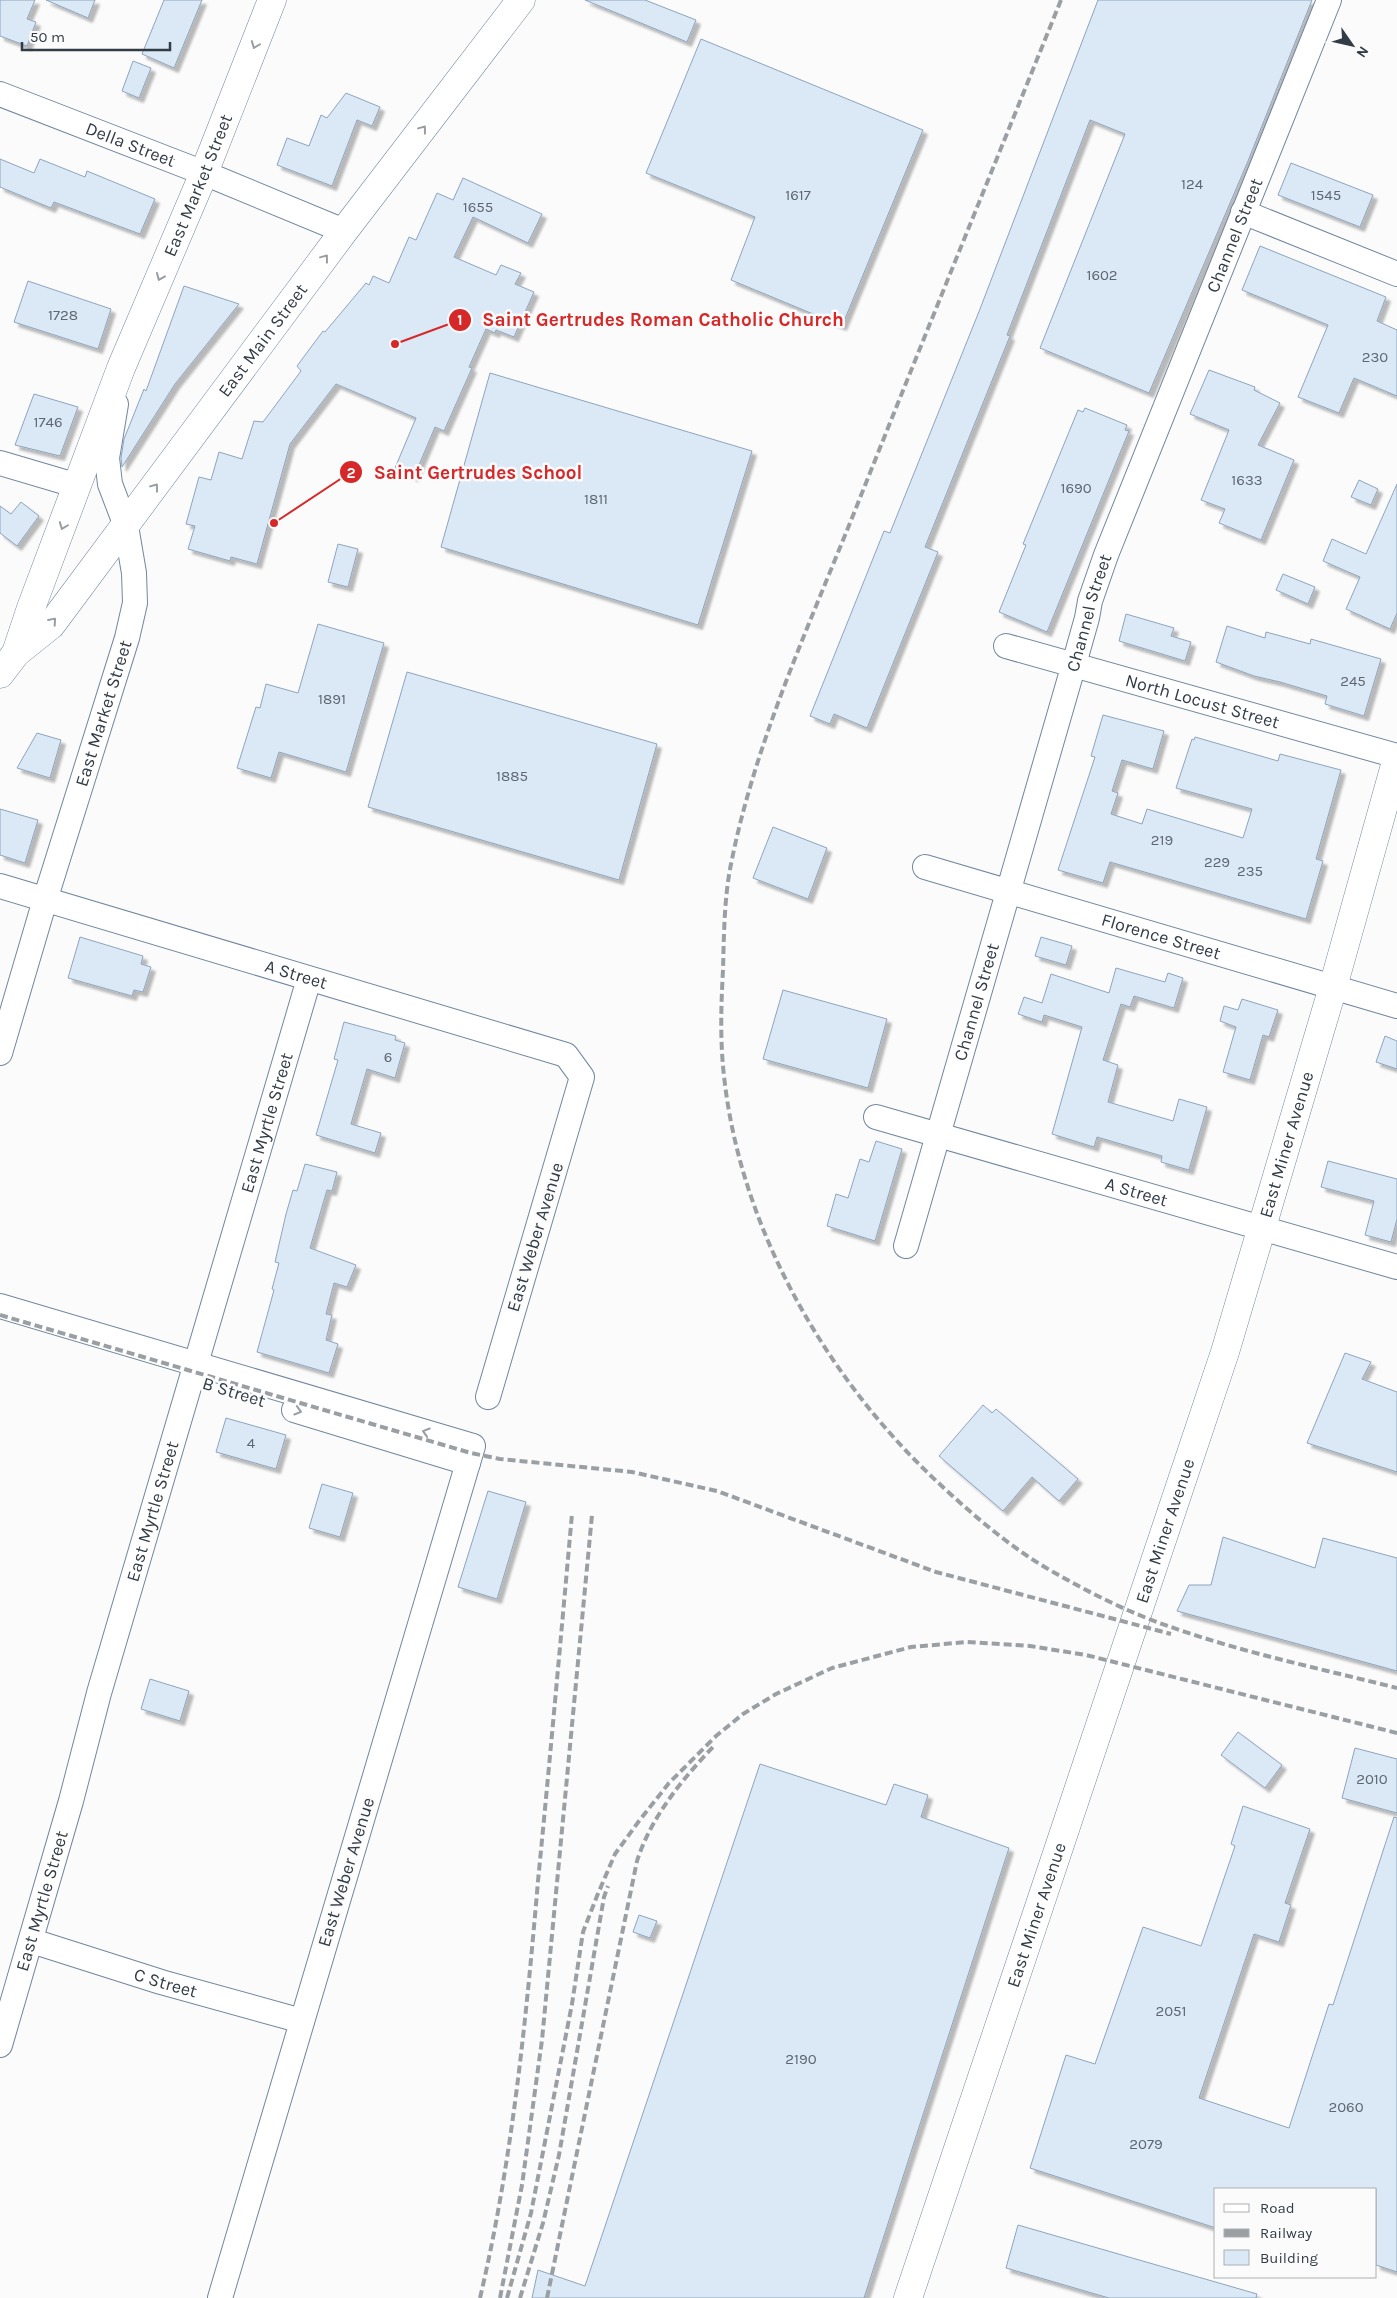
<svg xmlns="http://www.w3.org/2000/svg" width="1397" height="2298" font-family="Karla,sans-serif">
<defs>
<filter id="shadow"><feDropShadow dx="4.5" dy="4.5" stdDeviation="1" flood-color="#0004"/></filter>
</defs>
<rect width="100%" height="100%" fill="#fbfbfb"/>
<g fill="#dbe8f6" stroke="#8da4bd" filter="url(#shadow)">
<path d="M0,0H35L27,19L36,22L27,46L0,36Z"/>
<path d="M46,0H95L88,18Z"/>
<path d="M164,0H202L174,68L142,54Z"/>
<path d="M585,0H645L696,20L687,42Z"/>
<path d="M1098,0H1312L1248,161L1149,393L1040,348L1125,134L1090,120L1007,335L1010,336L925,547L938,552L867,728L834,714L830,724L810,716L884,531L890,533L980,309Z"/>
<path d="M701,39L923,130L842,326L731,280L755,217L646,173Z"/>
<path d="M133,61L151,68L139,98L122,91Z"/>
<path d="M346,93L380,107L372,126L357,120L332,186L277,165L287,138L309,146L321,115L327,118Z"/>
<path d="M0,159L34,173L40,159L85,177L87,171L155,199L140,234L54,202L51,208L0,187Z"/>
<path d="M1291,163L1373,195L1360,227L1278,195Z"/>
<path d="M463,178L542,214L528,243L473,217L454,257L496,275L501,265L521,273L515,284L534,292L514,337L496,330L495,333L486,329L469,367L472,368L444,431L435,427L414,477L395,468L416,418L336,384L290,444L257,564L231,557L230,561L188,549L195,526L186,524L199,477L211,480L219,452L242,459L254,421L263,422L301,371L297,366L323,331L325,332L366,283L369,285L373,276L389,283L409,237L416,240L437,193L453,200Z"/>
<path d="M1260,246L1386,297L1377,321L1397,330V396L1354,378L1339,413L1298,397L1328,325L1242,290Z"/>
<path d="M28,281L111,309L98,349L14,322Z"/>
<path d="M184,286L239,304L175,384L122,467L121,458L124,439L144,389L146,391Z"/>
<path d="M1209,370L1255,387L1254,390L1280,403L1258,445L1294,460L1261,540L1219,523L1225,509L1201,500L1229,430L1190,414Z"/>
<path d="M490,373L752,451L698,625L441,547Z"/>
<path d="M34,394L78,407L60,456L15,445Z"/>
<path d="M1085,408L1127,425L1125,430L1129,431L1047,632L999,612L1026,545L1023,544L1078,410L1083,412Z"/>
<path d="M1359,480L1378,489L1371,505L1351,497Z"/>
<path d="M1397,484V613L1390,629L1346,609L1360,577L1323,561L1332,539L1366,554Z"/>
<path d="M21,502L39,516L17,546L0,533V506L11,514Z"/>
<path d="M338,544L358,549L348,587L328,582Z"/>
<path d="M1283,574L1315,587L1308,604L1276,590Z"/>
<path d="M1126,614L1174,628L1171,636L1191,642L1185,661L1119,641Z"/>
<path d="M318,624L384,643L346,772L279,752L271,778L237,768L256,707L260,708L266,684L298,693Z"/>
<path d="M1227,626L1265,638L1266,632L1310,644L1311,639L1381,659L1364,716L1325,704L1327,696L1280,682L1254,676L1216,662Z"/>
<path d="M407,672L657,744L619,880L368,807Z"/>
<path d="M1103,715L1164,731L1153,769L1122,760L1112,791L1118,793L1111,814L1142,824L1147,809L1243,838L1252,809L1176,788L1192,739L1194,740L1195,737L1278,761L1280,754L1341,770L1316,859L1323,861L1306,919L1110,862L1103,883L1058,870L1095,757L1091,756Z"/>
<path d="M37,733L61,740L50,778L17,768Z"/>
<path d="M0,809L38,820L25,863L0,855Z"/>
<path d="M773,827L827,848L808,899L753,878Z"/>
<path d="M80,937L143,956L141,964L151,967L143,992L134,990L132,996L68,978Z"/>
<path d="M1041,937L1072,946L1066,965L1035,956Z"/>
<path d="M1116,968L1165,982L1168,973L1183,978L1174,1008L1134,996L1130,1007L1121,1004L1103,1060L1118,1065L1108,1102L1173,1121L1179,1099L1207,1107L1189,1170L1161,1162L1162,1156L1097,1137L1094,1147L1052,1134L1082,1027L1044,1015L1042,1022L1018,1014L1024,997L1042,1003L1051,974L1109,993Z"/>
<path d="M783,990L887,1019L868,1088L763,1059Z"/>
<path d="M1242,999L1278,1010L1269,1037L1263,1035L1250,1080L1223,1072L1236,1027L1220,1021L1224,1006L1238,1010Z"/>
<path d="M344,1022L396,1036L395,1040L405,1043L395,1078L367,1069L351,1124L381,1133L375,1153L316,1135L338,1060L334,1059Z"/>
<path d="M1385,1036L1397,1041V1069L1376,1062Z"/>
<path d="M876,1141L902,1149L875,1241L827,1226L836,1194L848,1198L860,1159L869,1162Z"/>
<path d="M1328,1161L1397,1179V1219L1391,1242L1365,1235L1374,1201L1321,1187Z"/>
<path d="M305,1164L337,1172L332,1191L327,1190L310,1248L356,1265L347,1287L334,1283L326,1314L332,1315L326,1340L338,1344L329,1373L257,1352L274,1290L272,1289L279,1263L275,1262L286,1214L293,1190L297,1191Z"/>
<path d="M1345,1353L1371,1362L1362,1379L1397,1392V1472L1307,1443Z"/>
<path d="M983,1405L992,1413L996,1409L1078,1479L1059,1501L1032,1477L1003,1511L939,1456Z"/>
<path d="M226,1418L286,1435L276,1469L216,1452Z"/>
<path d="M322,1484L353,1493L340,1537L309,1528Z"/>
<path d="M488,1491L526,1502L497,1599L458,1587Z"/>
<path d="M1223,1537L1315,1568L1323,1538L1397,1558V1671L1177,1611L1189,1585H1211Z"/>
<path d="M150,1679L189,1691L180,1721L141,1709Z"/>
<path d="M1238,1732L1282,1765L1265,1788L1221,1755Z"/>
<path d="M1355,1748L1397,1759V1813L1342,1798Z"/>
<path d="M760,1764L886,1805L894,1784L928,1795L921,1817L1009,1848L864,2298H532L538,2270L585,2286Z"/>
<path d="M1243,1806L1310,1829L1285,1903L1291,1905L1279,1942L1254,1934L1199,2098L1289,2128L1329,2004L1333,2005L1394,1817L1397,1818V2272L1376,2265V2189H1216V2228L1030,2168L1066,2055L1095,2064L1143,1927L1201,1946L1235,1846L1231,1844Z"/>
<path d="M639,1915L657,1921L650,1938L633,1932Z"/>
<path d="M1018,2225L1257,2294L1256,2298H1109L1006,2268Z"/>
</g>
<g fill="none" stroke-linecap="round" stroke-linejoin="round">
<g stroke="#71879f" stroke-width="26">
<g id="minor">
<path id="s1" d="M0,94L204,173L344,231"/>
<path d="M1243,212L1397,274"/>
<path d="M0,463L78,486"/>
<path id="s2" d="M1006,646L1397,756"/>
<path id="s3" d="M925,867L1397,1006"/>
<path id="s4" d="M0,886L566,1055L582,1077L488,1397"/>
<path id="s5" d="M0,1053L45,900L127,638L135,603L134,573L126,526L110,484L107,458L116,404"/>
<path id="s6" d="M876,1117L1397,1267"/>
<path id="s7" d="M906,1246L1074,664L1087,618L1090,601L1106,555L1329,0"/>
<path d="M0,1306L473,1446L220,2298"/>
<path d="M294,1410L468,1463"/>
<path id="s8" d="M32,1941L161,1982L302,2021"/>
<path id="s9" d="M0,2045L71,1801L99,1693L309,979"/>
</g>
</g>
<g stroke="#71879f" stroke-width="29">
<g id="tertiary">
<path id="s10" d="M908,2298L1225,1352L1333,987L1397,758"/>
</g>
</g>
<g stroke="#71879f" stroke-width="29">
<g id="secondary">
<path id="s11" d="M16,653L31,608L121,368L204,173L272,0"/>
<path id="s12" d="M0,674L16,653L51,625L344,231L521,0"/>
</g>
</g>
<use href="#minor" stroke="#fff" stroke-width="24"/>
<use href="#tertiary" stroke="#fff" stroke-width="28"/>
<use href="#secondary" stroke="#fff" stroke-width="28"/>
<g stroke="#9a9fa4" stroke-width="4" stroke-dasharray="8 4" stroke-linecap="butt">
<path d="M1061,0C992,171 922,342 854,513C808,628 755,743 731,864C724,899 724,935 723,970C721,1006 720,1041 724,1076C740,1226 823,1372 930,1475C968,1511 1010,1548 1055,1573C1092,1594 1132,1614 1171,1627C1244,1653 1322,1669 1397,1688"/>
<path d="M0,1315L471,1453L500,1459L632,1472L717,1491L936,1572L1171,1634"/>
<path d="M480,2298C512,2162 526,2021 538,1881C550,1759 561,1636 572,1514"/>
<path d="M500,2298L522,2185L542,2040L592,1515"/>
<path d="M507,2298L531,2213L572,2004L583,1932L597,1896L615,1854L639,1821L669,1783L716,1736L743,1714L776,1694L832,1668L911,1647L967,1642L1030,1646L1086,1655L1397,1733"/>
<path d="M520,2298L543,2223L559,2155L604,1897L608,1886"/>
<path d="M547,2298L637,1861C651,1817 683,1778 715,1745"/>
</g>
</g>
<defs><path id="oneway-chevron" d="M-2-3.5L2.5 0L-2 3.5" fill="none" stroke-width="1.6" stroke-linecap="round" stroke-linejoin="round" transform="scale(1.25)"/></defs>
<g stroke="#989ea2">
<use href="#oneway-chevron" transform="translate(255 45) rotate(111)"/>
<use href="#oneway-chevron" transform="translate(423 129) rotate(-53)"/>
<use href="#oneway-chevron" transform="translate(325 258) rotate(-53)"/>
<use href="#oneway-chevron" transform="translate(160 277) rotate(113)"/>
<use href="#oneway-chevron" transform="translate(155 487) rotate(-53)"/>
<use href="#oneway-chevron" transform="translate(63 526) rotate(111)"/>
<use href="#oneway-chevron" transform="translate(53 621) rotate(-49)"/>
<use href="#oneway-chevron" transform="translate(298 1411) rotate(17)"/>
<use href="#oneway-chevron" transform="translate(426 1432) rotate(-163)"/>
</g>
<g text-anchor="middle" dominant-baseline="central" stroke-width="5" stroke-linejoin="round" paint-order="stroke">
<g font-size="15" fill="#5c6772">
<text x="1192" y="184">124</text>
<text x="798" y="195">1617</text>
<text x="1326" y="195">1545</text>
<text x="478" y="207">1655</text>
<text x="1102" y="275">1602</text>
<text x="63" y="315">1728</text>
<text x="1375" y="357">230</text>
<text x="48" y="422">1746</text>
<text x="1247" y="480">1633</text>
<text x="1076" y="488">1690</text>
<text x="596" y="499">1811</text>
<text x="1353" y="681">245</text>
<text x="332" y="699">1891</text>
<text x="512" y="776">1885</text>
<text x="1162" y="840">219</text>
<text x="1217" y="862">229</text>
<text x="1250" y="871">235</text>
<text x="388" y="1057">6</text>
<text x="251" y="1443">4</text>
<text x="1372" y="1779">2010</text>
<text x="1171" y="2011">2051</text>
<text x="801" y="2059">2190</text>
<text x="1346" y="2107">2060</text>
<text x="1146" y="2144">2079</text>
</g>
<g font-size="18" fill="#323c46" stroke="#fbfbfb">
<text stroke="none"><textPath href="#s1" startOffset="140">Della Street</textPath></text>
<text stroke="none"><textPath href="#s11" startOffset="502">East Market Street</textPath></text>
<text stroke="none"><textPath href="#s7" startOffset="1064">Channel Street</textPath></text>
<text stroke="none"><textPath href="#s12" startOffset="426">East Main Street</textPath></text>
<text stroke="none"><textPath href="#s7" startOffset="659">Channel Street</textPath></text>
<text stroke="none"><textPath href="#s2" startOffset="204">North Locust Street</textPath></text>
<text stroke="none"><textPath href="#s5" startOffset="355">East Market Street</textPath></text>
<text stroke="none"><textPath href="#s3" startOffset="246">Florence Street</textPath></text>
<text stroke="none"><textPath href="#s4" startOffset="309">A Street</textPath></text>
<text stroke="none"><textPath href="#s7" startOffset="254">Channel Street</textPath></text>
<text stroke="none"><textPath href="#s9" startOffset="960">East Myrtle Street</textPath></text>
<text stroke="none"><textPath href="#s10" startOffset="1214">East Miner Avenue</textPath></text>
<text stroke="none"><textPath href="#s6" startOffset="271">A Street</textPath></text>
<text transform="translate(535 1237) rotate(-73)">East Weber Avenue</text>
<text transform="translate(234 1392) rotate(17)">B Street</text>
<text stroke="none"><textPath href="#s9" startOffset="555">East Myrtle Street</textPath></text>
<text stroke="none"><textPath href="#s10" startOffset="809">East Miner Avenue</textPath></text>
<text transform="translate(346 1872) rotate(-73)">East Weber Avenue</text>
<text stroke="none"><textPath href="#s9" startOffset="150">East Myrtle Street</textPath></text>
<text stroke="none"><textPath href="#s10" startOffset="404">East Miner Avenue</textPath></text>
<text stroke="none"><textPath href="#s8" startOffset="140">C Street</textPath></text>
</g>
</g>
<path fill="none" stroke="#d62828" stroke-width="2" d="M395 344L460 320M274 523L351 472"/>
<g fill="#d62828" stroke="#fbfbfb" stroke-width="2">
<circle cx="395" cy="344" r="5"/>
<circle cx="274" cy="523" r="5"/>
<circle cx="460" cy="320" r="12"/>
<circle cx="351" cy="472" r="12"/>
</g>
<g font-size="15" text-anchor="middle" font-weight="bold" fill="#fff">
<text x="460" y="325">1</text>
<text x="351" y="478">2</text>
</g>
<g font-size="19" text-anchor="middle" font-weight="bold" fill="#d62828" stroke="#fbfbfb" stroke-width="5" stroke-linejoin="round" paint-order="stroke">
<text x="663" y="326">Saint Gertrudes Roman Catholic Church</text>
<text x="478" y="479">Saint Gertrudes School</text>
</g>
<rect x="1214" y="2188" width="162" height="90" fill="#fbfbfb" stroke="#abafb3"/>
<rect x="1224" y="2204" width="25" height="8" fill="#ffffff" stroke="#abafb3"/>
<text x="1260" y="2213" font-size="15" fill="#323c46">Road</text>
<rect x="1224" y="2229" width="25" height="8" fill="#9a9fa4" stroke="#abafb3"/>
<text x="1260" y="2238" font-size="15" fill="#323c46">Railway</text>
<rect x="1224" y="2250" width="25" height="15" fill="#dbe8f6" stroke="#abafb3"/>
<text x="1260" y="2263" font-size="15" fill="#323c46">Building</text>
<g transform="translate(1352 45) rotate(124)" stroke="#fbfbfb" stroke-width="4" paint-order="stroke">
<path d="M0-4L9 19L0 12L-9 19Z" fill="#323c46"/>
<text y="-8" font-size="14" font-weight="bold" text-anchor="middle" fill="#323c46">N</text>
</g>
<path d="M22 42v8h148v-8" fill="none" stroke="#323c46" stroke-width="2.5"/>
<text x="30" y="42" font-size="15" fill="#323c46" stroke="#fbfbfb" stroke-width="4" paint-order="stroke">50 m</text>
</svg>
